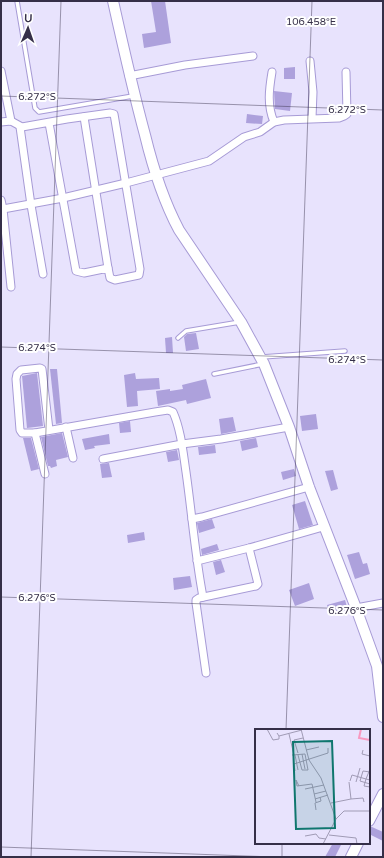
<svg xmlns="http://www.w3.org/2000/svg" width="384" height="858" font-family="'Varela Round',sans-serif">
<rect width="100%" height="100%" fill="#e8e3fd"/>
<g fill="#ada1dc">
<path d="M151,1H165L171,43L144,48L142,34L156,32Z"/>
<path d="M295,67V79H284V68Z"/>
<path d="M274,91L292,93L290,111L275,109Z"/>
<path d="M247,114L263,116L262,124L246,123Z"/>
<path d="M196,333L199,349L186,351L184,337L187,334Z"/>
<path d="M172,337L173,353H166L165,338Z"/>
<path d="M50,369H57L62,423L56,424Z"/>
<path d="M37,373L43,426L27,428L22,376Z"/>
<path d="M135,373L136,379L159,378L160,389L137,391L138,406L127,407L124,375Z"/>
<path d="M206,379L211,398L187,404L186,400L158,406L156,391L170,389V391L183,389L182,385Z"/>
<path d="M316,414L318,429L302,431L300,416Z"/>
<path d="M233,417L236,431L221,434L219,419Z"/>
<path d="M130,421L131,432L120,433L119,423Z"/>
<path d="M62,433L68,457L56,460L57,466L51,468L50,466H48L41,437Z"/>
<path d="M109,434L110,444L94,446L95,448L85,450L82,439Z"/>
<path d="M23,438H31L39,469L31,471Z"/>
<path d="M256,438L258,447L242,451L240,441Z"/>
<path d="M215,445L216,453L199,455L198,447Z"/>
<path d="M177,450L179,460L168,462L166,452Z"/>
<path d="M109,463L112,477L102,478L100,464Z"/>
<path d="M294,469L296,476L283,480L281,472Z"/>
<path d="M333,470L338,489L331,491L325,471Z"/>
<path d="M305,501L313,525L299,529L292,505Z"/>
<path d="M212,519L215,528L199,533L197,523Z"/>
<path d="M144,532L145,540L128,543L127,535Z"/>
<path d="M217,544L219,550L202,555L201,549Z"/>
<path d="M359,552L363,564L367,563L370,574L355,579L347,555Z"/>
<path d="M221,560L225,572L216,575L213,562Z"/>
<path d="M190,576L192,587L174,590L173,578Z"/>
<path d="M309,583L314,599L295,606L289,590Z"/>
<path d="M345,600L348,610L330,615L327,605Z"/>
<path d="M369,827H372L383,832V841L369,834Z"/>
<path d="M333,843H342L335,857H325Z"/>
</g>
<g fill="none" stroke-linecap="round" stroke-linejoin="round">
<g stroke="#a79bd6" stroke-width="5.5">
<g id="lane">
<path d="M17,1L35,108L39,112L133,96"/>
<path d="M178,338L186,331L240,322"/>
<path d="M262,357L345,351"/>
<path d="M214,374L263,364"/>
</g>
</g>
<g stroke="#a79bd6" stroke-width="9">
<g id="street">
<path d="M310,61L313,92L312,118"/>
<path d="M1,71L11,121"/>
<path d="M272,72C269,90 267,105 274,122"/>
<path d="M129,76L185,65L253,56"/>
<path d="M84,117L108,268"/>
<path d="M1,122L11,121L22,127L67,119L110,113L114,114L140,269L139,275L115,280L110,278L108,268L84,273L76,271L49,123"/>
<path d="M20,127L31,205L43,274"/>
<path d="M1,200L3,209"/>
<path d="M11,287L3,209L63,198L126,183L209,161L244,137L260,132L274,122L284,120L339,118L344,116L347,114L346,72"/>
<path d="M66,427L73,458"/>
<path d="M49,430L42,369L40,368L21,370L17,374L16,379L20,430L22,433H35L155,412L168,410L173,412C181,430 183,452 186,472C192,514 195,555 203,597"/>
<path d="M35,433L45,474"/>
<path d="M103,459L182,444L221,439L289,427"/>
<path d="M192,519L202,517L309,487"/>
<path d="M197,561L249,548L323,527"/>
<path d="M356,608L383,603"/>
<path d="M206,673L196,603V600L199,598L256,586L258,584L249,548"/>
</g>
</g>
<g stroke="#a79bd6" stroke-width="12">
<g id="secondary">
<path d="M113,1C123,46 133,91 145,135C153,168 163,200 179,230L241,322L264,364L289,427L309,487L356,608L377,666L383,717"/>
<path d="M369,821L383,794"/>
<path d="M351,857L358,843"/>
</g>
</g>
<use href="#lane" stroke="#fff" stroke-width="3.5"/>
<use href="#street" stroke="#fff" stroke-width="7"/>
<use href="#secondary" stroke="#fff" stroke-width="10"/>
</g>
<path fill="none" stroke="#352f48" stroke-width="1" stroke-opacity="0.45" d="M1,96L383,110M1,347L383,360M1,597L383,610M286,730L312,1M1,847L274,857M31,857L61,1M282,857V843"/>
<g transform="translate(255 729)">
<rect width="115" height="115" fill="#e8e3fd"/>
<path fill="none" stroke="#f899c0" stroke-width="2" d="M106,0L104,9L115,11"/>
<path fill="none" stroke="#a09bb5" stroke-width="1" d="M12,0L18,11L24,10V7M46,0L54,31L66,49L81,90M22,4L24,7L47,1M34,5L39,26M51,21L64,18M108,21L107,25L115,27M43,24L39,11L48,9M47,25L50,40M37,26L50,25L53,41H47L43,26M40,26L43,41M40,42L39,35L73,24V19M115,43L108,42L105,52L115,55M115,51L111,50L109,57L115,58M95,52L97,46L111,50L115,40M101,53L105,39M44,57L41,51L42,57L57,55L61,73M50,60L69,56M59,65L71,62M60,70L73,66M96,70L108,69L109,73M76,74L96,70L94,53M61,81L60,74L66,72L65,68M74,106L101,109L102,115M50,107L61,105L64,109L71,110M68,115L81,90L89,82H115"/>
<path fill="#0f766e" fill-opacity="0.15" stroke="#0f766e" stroke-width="2" d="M77,12L80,99L41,100L38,13Z"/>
<rect width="115" height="115" fill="none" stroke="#352f48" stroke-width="2"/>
</g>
<g font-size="10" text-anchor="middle" fill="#352f48" stroke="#fff" stroke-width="4" stroke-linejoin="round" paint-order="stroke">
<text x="311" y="25">106.458°E</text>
<text x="37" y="100">6.272°S</text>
<text x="347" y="113">6.272°S</text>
<text x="37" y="351">6.274°S</text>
<text x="347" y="363">6.274°S</text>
<text x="37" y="601">6.276°S</text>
<text x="347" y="614">6.276°S</text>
</g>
<rect width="384" height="858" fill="none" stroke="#352f48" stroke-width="4"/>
<g transform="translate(28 28) rotate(2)" stroke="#ffffff" stroke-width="3" paint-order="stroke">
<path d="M0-3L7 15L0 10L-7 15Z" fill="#352f48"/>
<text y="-6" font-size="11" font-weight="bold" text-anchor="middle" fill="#352f48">U</text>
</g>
</svg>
